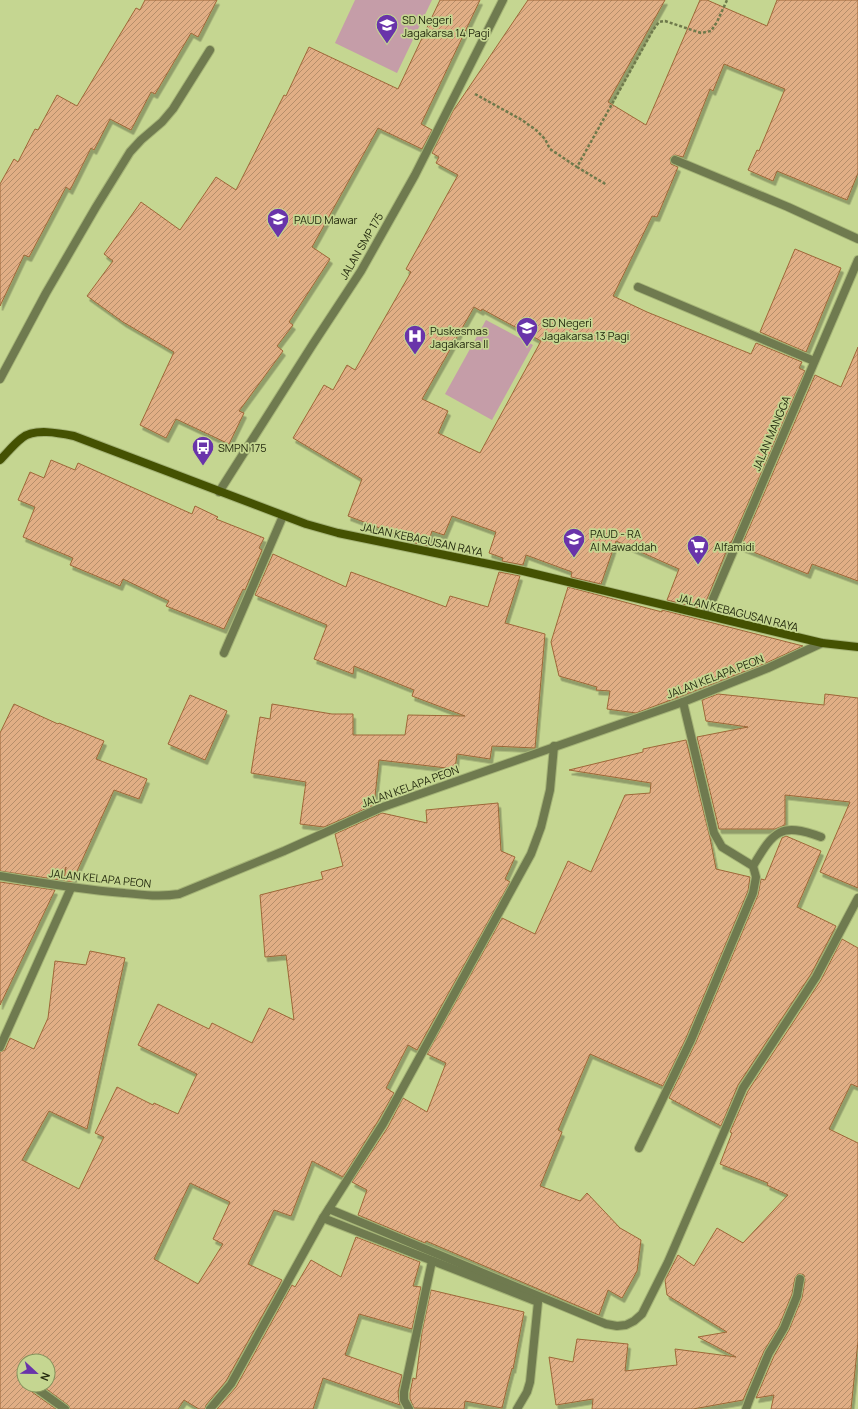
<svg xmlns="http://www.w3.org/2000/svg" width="858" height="1409" font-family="Manrope,sans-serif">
<defs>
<pattern id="building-hatch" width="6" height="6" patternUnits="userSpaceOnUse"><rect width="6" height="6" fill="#e1ae85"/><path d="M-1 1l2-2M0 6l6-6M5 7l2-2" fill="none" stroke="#b68e6b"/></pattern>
<filter id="shadow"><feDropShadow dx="2.5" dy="4.5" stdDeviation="0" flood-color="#0004"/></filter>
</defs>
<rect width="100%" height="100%" fill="#c5d691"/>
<g fill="#c59da8">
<path d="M355,0H432L397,73L335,43Z"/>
<path d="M486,320L533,345L492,420L445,394Z"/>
</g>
<g fill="url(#building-hatch)" stroke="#9d6738" fill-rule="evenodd" filter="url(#shadow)">
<path d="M145,0H217L198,37L191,33L155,94L151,92L131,130L110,119L94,150L91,148L70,190L66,187L29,257L24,255L0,306V184L14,159L18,162L35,129L38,130L57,95L77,106L136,8L140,10Z"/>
<path d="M440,0H480L421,124L432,130L422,149L378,128L312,247L330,259L289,322L293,325L277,346L283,351L239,411L244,413L229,444L176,419L166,438L140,425L174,352L123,322L87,296L113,261L104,254L141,202L180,230L216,177L236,190L284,95L286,96L309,47L398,89Z"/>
<path d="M528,0H665L608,102L646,125L700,0H707L767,26L777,0H858V173L847,200L777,171L773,181L748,170L757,150L759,151L785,89L724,64L713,91L710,89L683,157L675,155L670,158L671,164L678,167L657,217L652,216L613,296L647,312L751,354L756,343L802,362L799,368L805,371L731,543L730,542L703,609L667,600L679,569L616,541L601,584L571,577L572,572L526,555L523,565L502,561L503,558L489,553L496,532L452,516L444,535L432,531L427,546L400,539L401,536L348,516L362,479L293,438L324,385L333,390L347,365L355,370L411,272L406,269L458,175L436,163L439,157L432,153L453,111ZM474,307L481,311L482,309L541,341L480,453L438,433L448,411L422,399Z"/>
<path d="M795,249L841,268L806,352L760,332Z"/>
<path d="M858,347V581L812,564L808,574L741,547L815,375L841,387Z"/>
<path d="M51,460L75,470L78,463L192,514L195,506L218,517L216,519L264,538L259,548L262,550L245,590L243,589L224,629L166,606L169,601L123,579L120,586L70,565L73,558L23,537L35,507L18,500L30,472L44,478Z"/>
<path d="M273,554L346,587L351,572L446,607L450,596L488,607L499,572L520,576L505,623L545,634L535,748L492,746L490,759L457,754L455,769L379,760L374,805L324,827L300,824L306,782L251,773L260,717L270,719L272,704L332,714H353V735H405L408,715L465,716L412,696L414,690L354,666L353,674L314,659L327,625L255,595Z"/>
<path d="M568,587L662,612V610L803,646L766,663L676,698L636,713L607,709L610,691L596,690L597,687L559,676L551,642Z"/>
<path d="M718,694L824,705L825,694L858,698V888L820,872L850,802L785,795V825L775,829H719L697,737L748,727L706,721L702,700Z"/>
<path d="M190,695L227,711L205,760L168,744Z"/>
<path d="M14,704L58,724L59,723L104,741L96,759L147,779L139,799L114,790L72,882L64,881L66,867L60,880L0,871V733Z"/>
<path d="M686,740L710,838L716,869L750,877L748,891L686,1038L663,1086L590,1054L558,1130L562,1132L540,1186L580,1201L587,1193L620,1228L641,1240L637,1271L622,1298L608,1290L599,1315L426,1241L425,1243L358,1215L367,1190L352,1182L388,1127L403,1098L427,1112L446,1063L427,1054L502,918L535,934L568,861L591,872L625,795L650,793L651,783L569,770L643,752V749Z"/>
<path d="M498,803L501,851L515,857L505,879L510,882L417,1050L408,1045L386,1088L394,1093L378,1121L343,1177L312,1161L291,1216L274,1210L248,1264L282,1280L226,1381L206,1405L205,1409H199L184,1400L178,1409H70L68,1405L41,1385H48V1361H24V1385H31V1388L32,1392L56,1409H0V1052L5,1050L10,1038L34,1049L48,1018L55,961L86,965L90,951L125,958L87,1129L49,1111L22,1160L79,1189L104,1137L95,1133L117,1087L153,1105L154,1103L178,1114L197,1074L138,1045L158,1004L209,1029L212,1023L252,1043L269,1008L294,1020L286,955L265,957L260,895L323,879L321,872L343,866L335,834L382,813L427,823L426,810ZM190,1183L230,1202L213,1239L223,1244L198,1284L154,1259Z"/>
<path d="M786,836L821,851L797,907L836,926L811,974L738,1085L721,1126L669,1098L696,1042L758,895L761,879L765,880L782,838Z"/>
<path d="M0,882L55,890L0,1005Z"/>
<path d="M842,939L858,948V1087L851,1084L829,1129L858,1143V1341L851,1409H771L774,1395L756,1398L774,1356L789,1330L802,1298L805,1280L804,1275L801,1274H798L795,1278L792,1294L779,1326L764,1351L743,1400L693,1409H592L593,1399L556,1405L549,1357L573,1362L577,1339L628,1344L625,1371L677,1365L675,1349L736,1357L698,1337L727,1332L667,1295L665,1280L678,1255L694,1266L717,1228L743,1243L788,1195L767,1185L768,1183L720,1164L732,1133L730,1132L748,1091L821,980Z"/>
<path d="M356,1237L420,1262L413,1286L421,1287L412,1329L359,1314L345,1355L402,1375L398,1392L399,1400L400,1405L323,1378L313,1409H217L236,1387L292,1285L295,1287L311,1260L341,1277Z"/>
<path d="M431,1290L524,1312L513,1369L512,1368L508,1383L502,1408L465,1401L464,1409L414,1408L410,1399V1393L413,1378L416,1379L422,1332Z"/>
</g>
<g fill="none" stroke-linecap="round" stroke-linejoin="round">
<g stroke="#a5b477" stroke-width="10">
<path id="lane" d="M224,653L283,516"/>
</g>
<g stroke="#a5b477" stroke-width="10">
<g id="street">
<path d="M675,160L788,207L858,239"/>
<path d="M638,287L814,361"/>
<path d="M0,379L46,293L96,207L130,152L141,140L162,122L173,109L210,50"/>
<path d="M219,492L313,344L361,271L415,175L503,0"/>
<path d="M706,615L858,260"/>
<path d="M753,866C774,831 780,822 821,837"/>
<path d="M0,876C41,883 83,890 124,893C143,895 161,897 179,894L284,851L380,808L683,702L768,668L822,643"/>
<path d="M0,1047L71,888"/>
<path d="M639,1148L691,1040L753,893L756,877L753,866L722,847L714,833L683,702"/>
<path d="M329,1209L606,1324L617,1326L626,1325L634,1321L642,1314L668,1262L743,1088L816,977L858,898"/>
<path d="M323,1218L538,1302L530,1382L527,1392L517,1409"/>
<path d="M36,1388L65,1409"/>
<path d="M210,1409L231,1384L323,1218L383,1124L531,854L541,827L550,790L554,746"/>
<path d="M409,1409L404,1400V1392L432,1261"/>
<path d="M746,1409L750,1398L769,1353L784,1328L797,1296L800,1279"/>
</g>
</g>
<g stroke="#a5b477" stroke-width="10">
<path id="secondary" d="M0,460C7,453 14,444 22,438C34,428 59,433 74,436L306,524L338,533L523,571L822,643L858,647"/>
</g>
<g stroke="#6e794b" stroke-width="2.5" stroke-dasharray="3 2" stroke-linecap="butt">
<path d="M475,94L522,120L536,130L545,139L550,149L577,167L653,30L659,22L665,21L701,33L711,31L717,22L727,0"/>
<path d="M577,167L607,185"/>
</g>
<use href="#lane" stroke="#6f7a4f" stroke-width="8"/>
<use href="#street" stroke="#6f7a4f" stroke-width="8"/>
<use href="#secondary" stroke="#445102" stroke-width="8"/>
</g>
<defs>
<g id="school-pin" transform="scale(1.15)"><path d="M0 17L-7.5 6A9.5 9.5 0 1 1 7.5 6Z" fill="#6934aa" stroke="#c5d691"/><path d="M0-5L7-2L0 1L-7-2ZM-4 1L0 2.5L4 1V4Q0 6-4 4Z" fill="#fff"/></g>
<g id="hospital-pin" transform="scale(1.15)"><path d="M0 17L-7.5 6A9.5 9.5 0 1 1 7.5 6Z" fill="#6934aa" stroke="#c5d691"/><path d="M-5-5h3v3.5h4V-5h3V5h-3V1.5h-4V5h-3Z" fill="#fff"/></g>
<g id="bus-pin" transform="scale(1.15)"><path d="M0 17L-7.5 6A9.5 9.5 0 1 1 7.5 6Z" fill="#6934aa" stroke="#c5d691"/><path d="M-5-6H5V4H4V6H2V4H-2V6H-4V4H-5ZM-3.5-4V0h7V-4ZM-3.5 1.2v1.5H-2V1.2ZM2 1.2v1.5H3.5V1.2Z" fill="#fff"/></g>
<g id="supermarket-pin" transform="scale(1.15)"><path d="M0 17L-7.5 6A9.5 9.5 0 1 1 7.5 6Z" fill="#6934aa" stroke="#c5d691"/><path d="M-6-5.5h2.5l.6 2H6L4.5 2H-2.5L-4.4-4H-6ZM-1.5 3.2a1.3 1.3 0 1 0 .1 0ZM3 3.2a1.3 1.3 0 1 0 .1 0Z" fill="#fff"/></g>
</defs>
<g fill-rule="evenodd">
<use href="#school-pin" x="387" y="25"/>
<use href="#school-pin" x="278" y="219"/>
<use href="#school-pin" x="527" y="328"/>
<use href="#hospital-pin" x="415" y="336"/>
<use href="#bus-pin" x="203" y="447"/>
<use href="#school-pin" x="574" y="539"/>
<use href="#supermarket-pin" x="698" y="546"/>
</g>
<g text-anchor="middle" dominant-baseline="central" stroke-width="3.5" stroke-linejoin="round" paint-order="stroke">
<g font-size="11" fill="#252b0f" stroke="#c5d691" text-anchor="start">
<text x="402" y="19">SD Negeri<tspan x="402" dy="13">Jagakarsa 14 Pagi</tspan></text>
<text x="294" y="219">PAUD Mawar</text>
<text x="542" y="322">SD Negeri<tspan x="542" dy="13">Jagakarsa 13 Pagi</tspan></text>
<text x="430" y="330">Puskesmas<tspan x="430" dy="13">Jagakarsa II</tspan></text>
<text x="218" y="447">SMPN 175</text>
<text x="590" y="533">PAUD - RA<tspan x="590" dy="13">Al Mawaddah</tspan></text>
<text x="714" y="546">Alfamidi</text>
</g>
<g font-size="11" fill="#252b0f" stroke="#c5d691">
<text transform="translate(361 246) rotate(-60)">JALAN SMP 175</text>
<text transform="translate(771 433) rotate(-67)">JALAN MANGGA</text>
<text transform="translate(422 539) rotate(12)">JALAN KEBAGUSAN RAYA</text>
<text transform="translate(738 612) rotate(14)">JALAN KEBAGUSAN RAYA</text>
<text transform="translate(715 676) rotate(-21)">JALAN KELAPA PEON</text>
<text transform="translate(410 786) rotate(-20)">JALAN KELAPA PEON</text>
<text transform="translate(100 878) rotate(6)">JALAN KELAPA PEON</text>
</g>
</g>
<g transform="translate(36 1373) rotate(112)"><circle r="19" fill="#c5d691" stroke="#85925d"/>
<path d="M0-3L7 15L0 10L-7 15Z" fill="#6934aa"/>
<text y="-6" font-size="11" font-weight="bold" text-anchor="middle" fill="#252b0f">N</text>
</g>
</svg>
